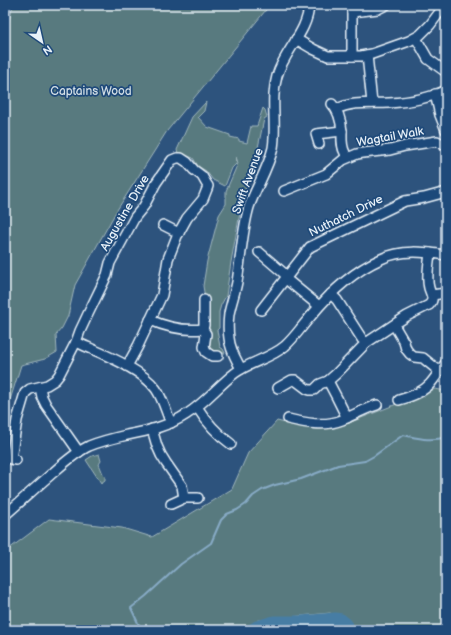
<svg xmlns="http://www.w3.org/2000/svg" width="451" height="635" font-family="'Balsamiq Sans',sans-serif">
<rect width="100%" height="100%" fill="#2d537d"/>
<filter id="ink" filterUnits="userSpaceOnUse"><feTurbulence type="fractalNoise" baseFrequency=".025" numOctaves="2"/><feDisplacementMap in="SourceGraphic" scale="8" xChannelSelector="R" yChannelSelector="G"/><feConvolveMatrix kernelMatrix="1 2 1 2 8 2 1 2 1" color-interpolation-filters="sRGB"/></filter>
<g filter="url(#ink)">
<g fill="#597a7f" stroke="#a0b6bc">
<path d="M13,5H270L167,131L117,210L75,285L68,316L62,328L56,335L57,352L45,359L21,365L5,416V26L8,24Z"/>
<path d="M206,102L204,111L198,117L207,127L230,135V137L239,139V141L247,143L251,126H257L263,108L265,110L267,117L264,119L256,157L259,159L248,181L243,196L231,262L226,296L221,305L219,312V328L217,330L220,347L223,349L225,353H217L209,351L207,347L210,345L211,331L207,326H209C209,319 207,313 206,306L210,300L205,297L204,292L203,286L207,261L219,215L226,204V191L238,163L236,157L237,163L232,168L225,186L213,180L206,171L198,166L193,158L183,154H178L177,150L192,117Z"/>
<path d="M435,389L446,391V630H352L350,621L330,613L259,620L243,630H5V552L49,519L122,528L152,537L232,489L248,453L277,421L297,426L325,428L346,424Z"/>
<path d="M99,454L101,461L99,464L103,474L105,476V480L101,483L86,460L92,456Z"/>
</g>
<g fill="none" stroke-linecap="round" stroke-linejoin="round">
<path stroke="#87abc6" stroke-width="2" d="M142,630L138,623L131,608L146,596L181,564L211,543L221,520L227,514L237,510L246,504L253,496L262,490L275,485L301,479L338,465L365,461L374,456L403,435C418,438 431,442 446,437"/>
<path stroke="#477da4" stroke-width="13" d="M252,630L257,627L274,622H302L335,619L341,620L346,624L347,628L345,630"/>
<g stroke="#e8f1f8" stroke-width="12">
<g id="street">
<path d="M352,5V56"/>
<path d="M352,12L378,9L386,5"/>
<path d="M416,38L428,59L446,72"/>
<path d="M296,39L313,49L328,56H361L372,54L409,41L420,35L430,25L445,5"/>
<path d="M367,55L372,103"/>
<path d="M435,94L440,115L446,130"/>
<path d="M332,104C339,111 341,121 342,131C342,139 341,146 345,153"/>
<path d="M337,109C353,101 371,104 389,103C409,102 428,99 446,90"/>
<path d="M319,144L316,134L342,131"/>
<path d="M284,191L326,174L343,160L357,154L363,153L390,150L405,146L437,141L446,146"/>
<path d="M163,225L179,233"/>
<path d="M259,252L287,276"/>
<path d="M286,279L319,306"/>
<path d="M331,294L337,300L362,339L366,343"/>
<path d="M432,295L446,293"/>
<path d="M204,300V325L203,329L206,334L204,347L206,352L212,356H218"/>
<path d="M261,310L310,247L405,201L424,198L446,192"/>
<path d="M150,320C166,327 186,331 203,329"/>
<path d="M394,325L404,342L406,349L410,354L414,357L423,358L439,371"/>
<path d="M76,342C100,353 141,368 156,389C163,399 166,412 171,423"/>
<path d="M241,369C236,359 230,350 229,338C228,331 228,322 229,314C231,303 235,293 237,282C241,257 242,231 249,207C256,187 268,169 273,148C277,124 270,100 277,76C284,51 308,32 309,5"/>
<path d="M328,381L337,398L347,418"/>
<path d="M40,387L42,397L46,405L79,452"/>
<path d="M278,388L292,380H295L307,389L310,390H314L320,384L328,381L336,374L366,343L407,316L429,305C435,299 431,295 429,288C426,278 429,263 430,253"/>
<path d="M399,400C410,397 422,393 430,384C436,377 440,370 446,363"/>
<path d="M197,407C207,423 216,433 231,444"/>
<path d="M288,419C305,423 325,427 342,420C354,415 364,409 377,405"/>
<path d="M152,429L157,446L161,455L166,463L182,486L184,498"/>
<path d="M16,460L11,459L17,420L25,393L30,389L47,385L55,380L59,375L76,342L80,331L88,314L107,275L110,263L135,217L144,206L156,183L172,160L177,158H181L187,162L194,170L202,176L206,183L208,186L207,189L203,199L187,218L177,236L168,259L162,295L138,346L127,366"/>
<path d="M171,504L184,498H198"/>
<path d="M5,515C20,502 34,489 48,477C61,466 74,453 89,446C101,441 114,438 127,435C148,431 169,426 187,414C205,403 218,386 235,373C250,362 271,358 285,346C295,337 302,326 311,316C329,294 354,271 381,259C402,249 424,252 446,255"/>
</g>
</g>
<use href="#street" stroke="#1f4a7a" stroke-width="9"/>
</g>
</g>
<g text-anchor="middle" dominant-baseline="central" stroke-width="3.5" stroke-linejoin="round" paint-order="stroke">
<g font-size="12" fill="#d3dfe6" stroke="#1f4a7a">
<text x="91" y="91">Captains Wood</text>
</g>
<g font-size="12" fill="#e8f1f8" stroke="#1f4a7a">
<text transform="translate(390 137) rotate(-10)">Wagtail Walk</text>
<text transform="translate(248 181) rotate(-70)">Swift Avenue</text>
<text transform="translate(125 213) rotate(-60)">Augustine Drive</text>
<text transform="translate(346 216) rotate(-26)">Nuthatch Drive</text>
</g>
</g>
<rect width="451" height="635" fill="none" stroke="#1f4a7a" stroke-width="20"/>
<rect x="10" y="10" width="431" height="615" fill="none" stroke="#e8f1f8" stroke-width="1.5" filter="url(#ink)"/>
<g transform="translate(42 42) rotate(146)" stroke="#1f4a7a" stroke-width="3" paint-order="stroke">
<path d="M0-3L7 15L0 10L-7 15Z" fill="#e8f1f8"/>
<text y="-6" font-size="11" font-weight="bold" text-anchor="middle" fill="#e8f1f8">N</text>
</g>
</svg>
